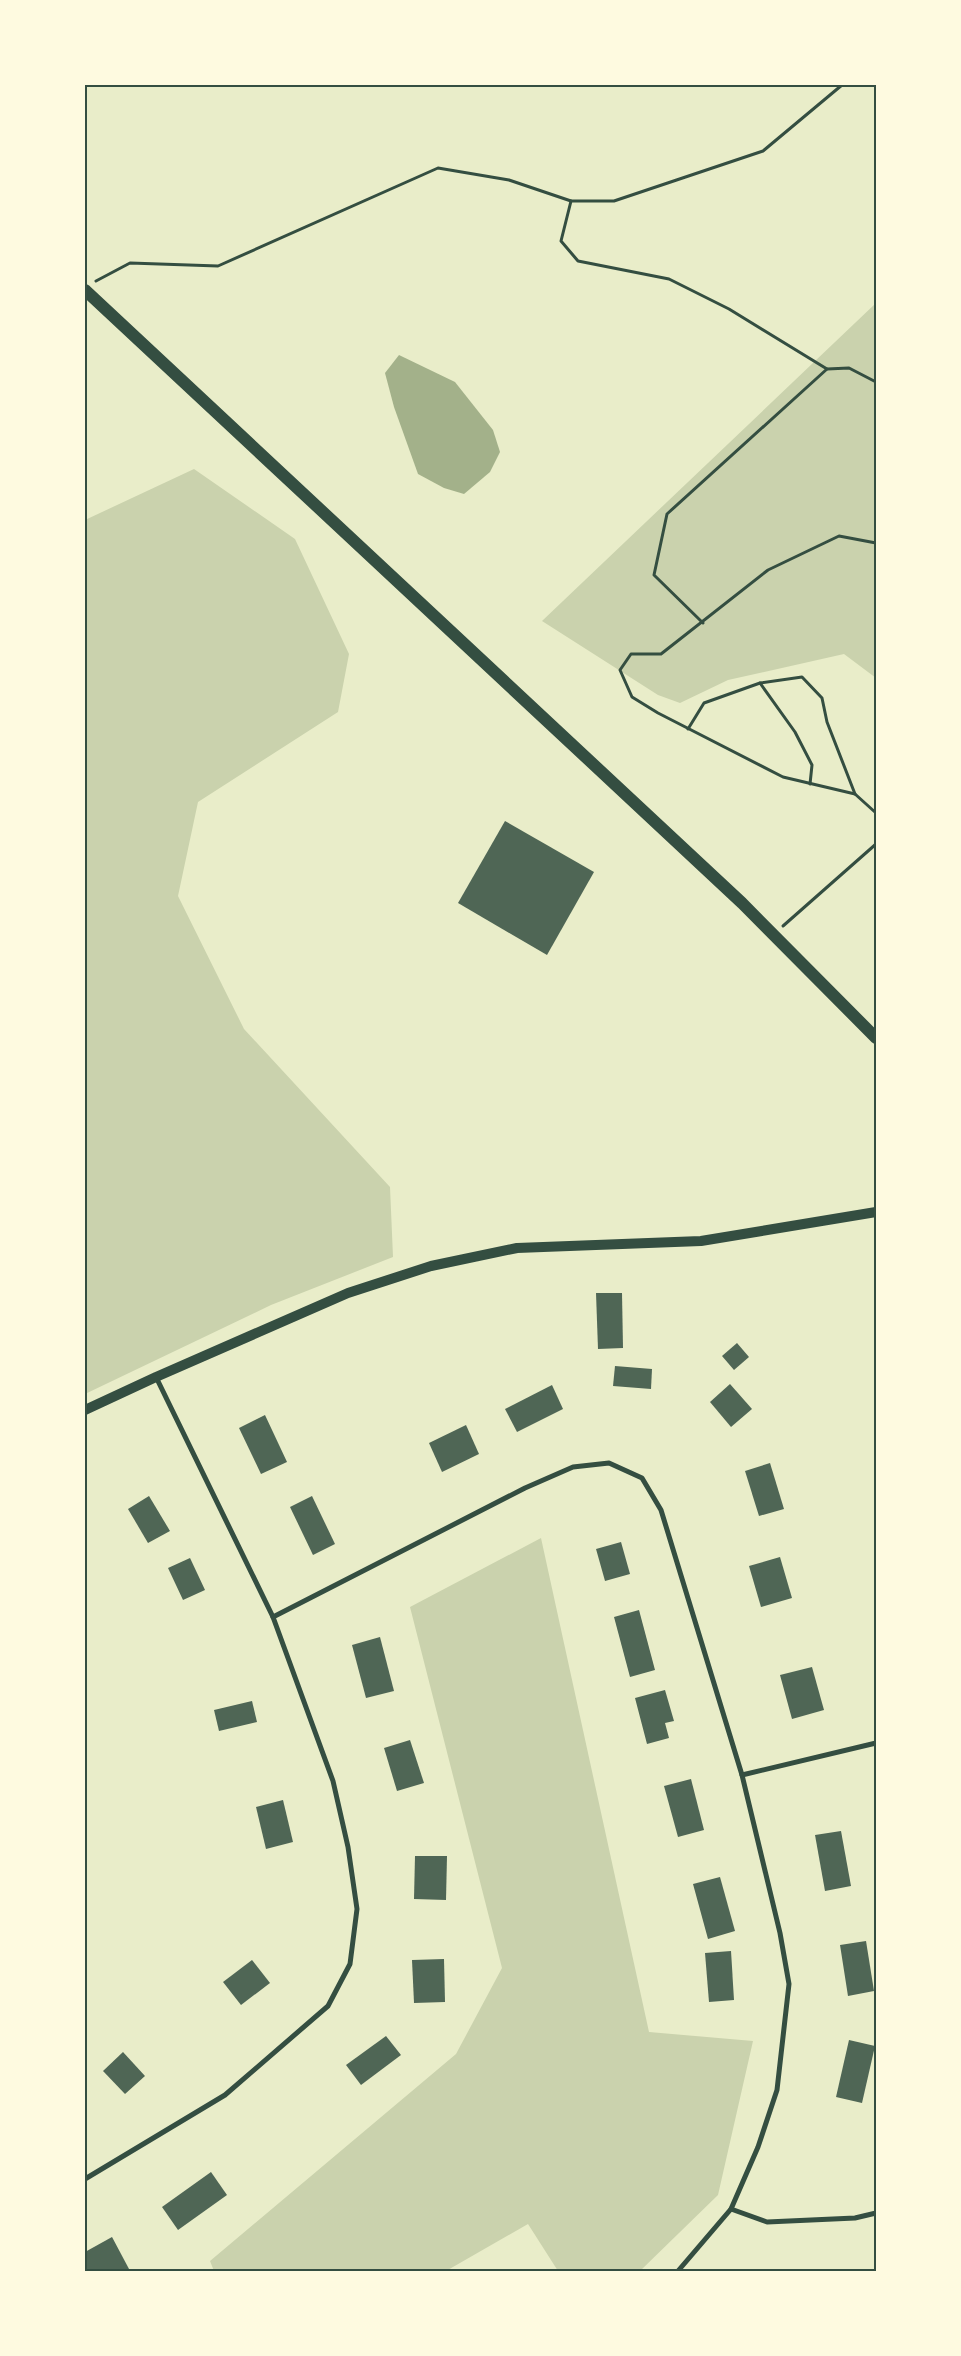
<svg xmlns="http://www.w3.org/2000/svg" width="961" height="2356" font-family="Barlow,sans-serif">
<rect width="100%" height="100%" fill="#e9edc9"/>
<g fill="#cad2ad">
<path d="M876,303V678L844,654L728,680L680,703L658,695L542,621Z"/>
<path d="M194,469L295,539L349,654L338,712L198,802L178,896L244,1029L390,1187L393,1257L271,1305L85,1394V520Z"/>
<path d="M541,1538L649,2032L753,2041L718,2195L640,2271H558L528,2224L446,2271H214L210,2261L456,2054L502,1968L410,1607Z"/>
</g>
<path fill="#a3b18a" d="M399,355L455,382L493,430L500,452L490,472L464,494L444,488L418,474L394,407L385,373Z"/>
<g fill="#4f6655">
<path d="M505,821L594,872L547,955L458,903Z"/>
<path d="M596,1293H622L623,1348L598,1349Z"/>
<path d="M737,1343L749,1357L734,1370L722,1356Z"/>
<path d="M615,1366L652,1369L651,1389L613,1386Z"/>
<path d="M730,1384L752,1409L731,1427L710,1402Z"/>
<path d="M552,1385L563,1409L517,1432L505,1409Z"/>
<path d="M265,1415L287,1462L261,1474L239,1428Z"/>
<path d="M466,1425L479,1454L442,1472L429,1443Z"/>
<path d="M770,1463L784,1509L759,1516L745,1471Z"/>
<path d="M149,1496L170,1531L148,1543L128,1509Z"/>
<path d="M312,1496L335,1544L313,1555L290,1507Z"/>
<path d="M621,1542L630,1574L605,1581L596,1549Z"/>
<path d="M780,1557L792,1598L761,1607L749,1566Z"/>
<path d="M190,1558L205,1590L183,1600L168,1568Z"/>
<path d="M639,1610L655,1670L630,1677L614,1617Z"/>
<path d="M380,1637L394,1691L366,1698L352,1645Z"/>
<path d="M812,1667L824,1710L792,1719L780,1675Z"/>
<path d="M665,1690L674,1721L665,1723L669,1738L647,1744L635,1698Z"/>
<path d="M252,1701L257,1722L219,1731L214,1710Z"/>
<path d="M410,1740L424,1783L397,1791L384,1748Z"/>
<path d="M691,1779L704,1830L678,1837L664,1786Z"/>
<path d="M283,1800L293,1842L266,1849L256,1807Z"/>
<path d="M841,1831L851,1886L825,1891L815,1835Z"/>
<path d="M415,1856H447L446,1900L414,1899Z"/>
<path d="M720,1877L735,1931L708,1939L693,1884Z"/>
<path d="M866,1941L874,1991L848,1996L840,1945Z"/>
<path d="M731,1951L734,2000L709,2002L705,1953Z"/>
<path d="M444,1959L445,2002L414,2003L412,1960Z"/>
<path d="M252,1960L270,1983L241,2005L223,1982Z"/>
<path d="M386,2036L401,2055L361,2085L346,2065Z"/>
<path d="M849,2040L875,2046L862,2103L836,2097Z"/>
<path d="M123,2052L145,2076L125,2094L103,2071Z"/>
<path d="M211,2172L227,2195L178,2230L162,2207Z"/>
<path d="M112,2237L129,2269L125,2271H85V2252Z"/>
</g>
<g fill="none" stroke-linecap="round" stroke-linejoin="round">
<g stroke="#344e41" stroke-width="3">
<path d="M571,201L561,241L578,261L669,279L729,309L827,369"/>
<path d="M96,281L130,263L218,266L438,168L509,180L571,201H614L763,151L842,85"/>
<path d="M876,543L839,536L768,570L661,654H631L620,670L632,697L658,713L783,777L855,794L876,813"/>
<path d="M703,623L654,575L667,514L827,369L849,368L876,382"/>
<path d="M760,683L795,732L812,765L810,784"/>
<path d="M688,729L704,703L760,683L802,677L822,698L827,722L855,794"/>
<path d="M783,926L876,844"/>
</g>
<g stroke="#344e41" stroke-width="5">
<path d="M273,1617L525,1488L573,1467L609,1463L642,1478L661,1510L742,1775L780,1933L789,1984L777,2090L758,2147L731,2209L678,2271"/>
<path d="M742,1775L876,1743"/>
<path d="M85,2179L225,2095L328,2006L350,1964L357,1909L348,1847L333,1781L273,1617L156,1377"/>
<path d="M731,2209L767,2222L855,2218L876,2213"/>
</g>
<path stroke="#344e41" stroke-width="10" d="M85,1410L156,1377L348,1293L431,1266L517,1248L701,1241L876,1212"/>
<path stroke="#344e41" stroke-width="12" d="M85,290L742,903L876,1038"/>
</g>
<rect width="961" height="2356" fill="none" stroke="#fefae0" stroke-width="172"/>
<rect x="86" y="86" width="789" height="2184" fill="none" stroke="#344e41" stroke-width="2"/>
</svg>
